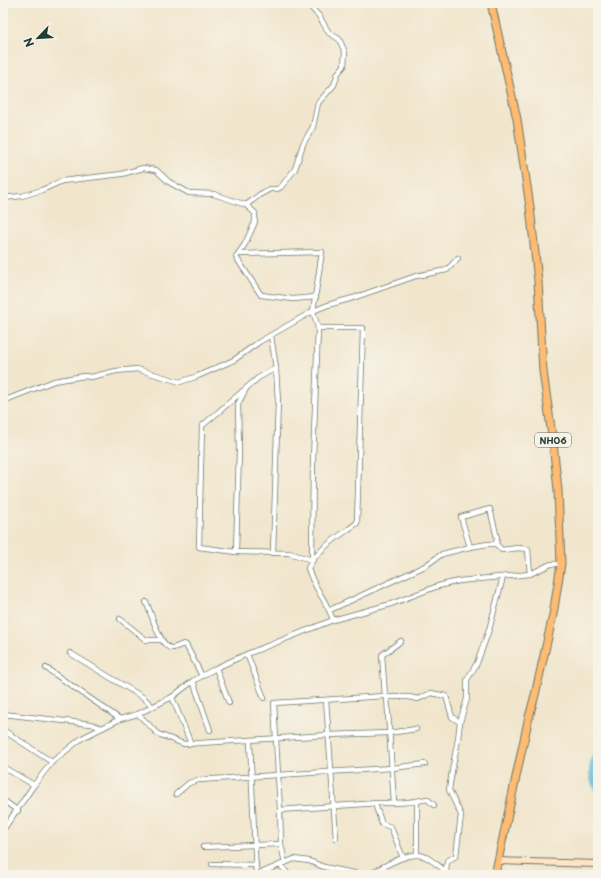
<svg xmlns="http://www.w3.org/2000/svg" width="601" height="878" font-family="'Playpen Sans',sans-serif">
<rect width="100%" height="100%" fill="#f7f3e8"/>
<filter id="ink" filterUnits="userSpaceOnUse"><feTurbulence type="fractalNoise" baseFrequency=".025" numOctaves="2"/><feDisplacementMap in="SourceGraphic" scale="8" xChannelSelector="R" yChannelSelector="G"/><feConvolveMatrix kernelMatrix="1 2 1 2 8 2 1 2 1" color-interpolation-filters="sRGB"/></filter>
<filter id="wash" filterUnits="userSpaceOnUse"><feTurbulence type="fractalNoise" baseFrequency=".012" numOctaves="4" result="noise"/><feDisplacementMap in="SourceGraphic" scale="16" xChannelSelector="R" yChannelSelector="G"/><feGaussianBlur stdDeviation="0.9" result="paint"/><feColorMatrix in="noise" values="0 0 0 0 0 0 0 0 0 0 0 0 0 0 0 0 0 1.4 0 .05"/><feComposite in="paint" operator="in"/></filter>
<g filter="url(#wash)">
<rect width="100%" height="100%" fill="#f1e6cd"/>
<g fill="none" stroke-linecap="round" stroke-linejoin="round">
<path stroke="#56b8d5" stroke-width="7" d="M598,751C591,766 590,776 598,789"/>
</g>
</g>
<g filter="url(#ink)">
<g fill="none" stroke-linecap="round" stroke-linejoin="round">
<g stroke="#68786a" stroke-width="6">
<g id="minor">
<path d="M307,3L319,16L329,33L339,39L345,52L344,66L338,73L334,85L318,103L313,127L303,144L295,169L281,187L277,189H270L259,195L253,200L246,205L255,213V222L245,244L236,257L261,295L293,299L316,297"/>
<path d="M3,198L22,196L42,190L62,181L122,174L143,168L156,170L169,182L189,193L214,194L246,205"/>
<path d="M238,254L322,252L313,311L318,328L313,460L312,560L289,553L236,552L199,547L202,426L258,378L276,368"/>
<path d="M318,328H363L357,523C340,536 318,548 308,568C313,587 327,601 333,620"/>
<path d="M271,336L276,368L278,401L273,553"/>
<path d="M3,401L54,381L84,376L91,377L116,371L137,369L180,382L198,376L234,360L259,342L313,311L328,305L353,298L416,276L447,270L458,258"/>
<path d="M470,547L461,517L490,509L497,538L496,544"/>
<path d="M236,552L239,451L238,404L246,389"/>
<path d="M146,602C151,611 160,649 172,648C175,648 180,645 184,644L186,645L202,676"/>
<path d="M330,610L425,566L442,554L470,547L488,544H496L502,550L518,548L528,549L530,574"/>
<path d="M120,619L146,640H160"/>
<path d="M70,653L144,698L152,706"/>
<path d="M247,654L264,698"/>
<path d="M46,668L120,719"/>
<path d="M216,668L229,703"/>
<path d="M193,681L210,730"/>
<path d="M172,697L191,744"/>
<path d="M387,697H409L418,699L431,693L446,696L452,717L460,722"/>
<path d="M326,700L336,838"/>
<path d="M3,714L91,724L102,728"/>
<path d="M138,714L158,734L184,744L328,735L389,733L416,729"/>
<path d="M3,730L52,762"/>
<path d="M250,741L256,875"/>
<path d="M3,767L34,785"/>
<path d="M176,794L189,783L198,780L392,768L425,764"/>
<path d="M3,800L18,811"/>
<path d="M417,801V855"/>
<path d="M394,803L387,697L385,696L382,655L401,641"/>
<path d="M375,804L382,824L391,827L403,858"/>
<path d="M280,810L378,803C395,803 411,803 427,799L434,805"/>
<path d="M3,830L34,785L52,762L82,738L120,719L138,714L172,697L193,681L216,668L247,654L333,620L391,604L438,586L459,581L530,574L551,564H561"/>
<path d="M203,847L281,844"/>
<path d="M285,863L281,844L280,810L274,703L385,696"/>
<path d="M212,864L256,865"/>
<path d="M280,865L289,875"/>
<path d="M446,871L447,861L456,856L461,815L449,790L452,771L458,739L460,722L467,699V680L477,663L489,630L503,577"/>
<path d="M256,875L294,859L309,861L324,867L363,875"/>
<path d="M368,875C382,868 410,849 426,857C433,861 440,867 446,871L448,875"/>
</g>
</g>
<g stroke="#68786a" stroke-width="8">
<path id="secondary" d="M498,861L598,864"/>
</g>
<g stroke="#68786a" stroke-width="9">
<path id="primary" d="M491,3L517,119L530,207L538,281L543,371L553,443L558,490L561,564L553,615L535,695L528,721L495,875"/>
</g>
<use href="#minor" stroke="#fff" stroke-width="4.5"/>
<use href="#secondary" stroke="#ffe4c6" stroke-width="6"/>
<use href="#primary" stroke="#ffbb71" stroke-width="7"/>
</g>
</g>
<g text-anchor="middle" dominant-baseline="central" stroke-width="3.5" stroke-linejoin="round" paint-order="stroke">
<rect fill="#f7f3e8" stroke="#60746a" stroke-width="1" x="535" y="433" width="36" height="14" rx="3"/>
<g font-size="9" font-weight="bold" fill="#1f3d34">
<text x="553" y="440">NH06</text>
</g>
</g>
<rect width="601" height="878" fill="none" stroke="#f7f3e8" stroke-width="16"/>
<g transform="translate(38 38) rotate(245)" stroke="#f7f3e8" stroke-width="3" paint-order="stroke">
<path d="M0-3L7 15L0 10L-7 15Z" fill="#1f3d34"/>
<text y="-6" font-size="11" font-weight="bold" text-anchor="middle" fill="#1f3d34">N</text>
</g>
</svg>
